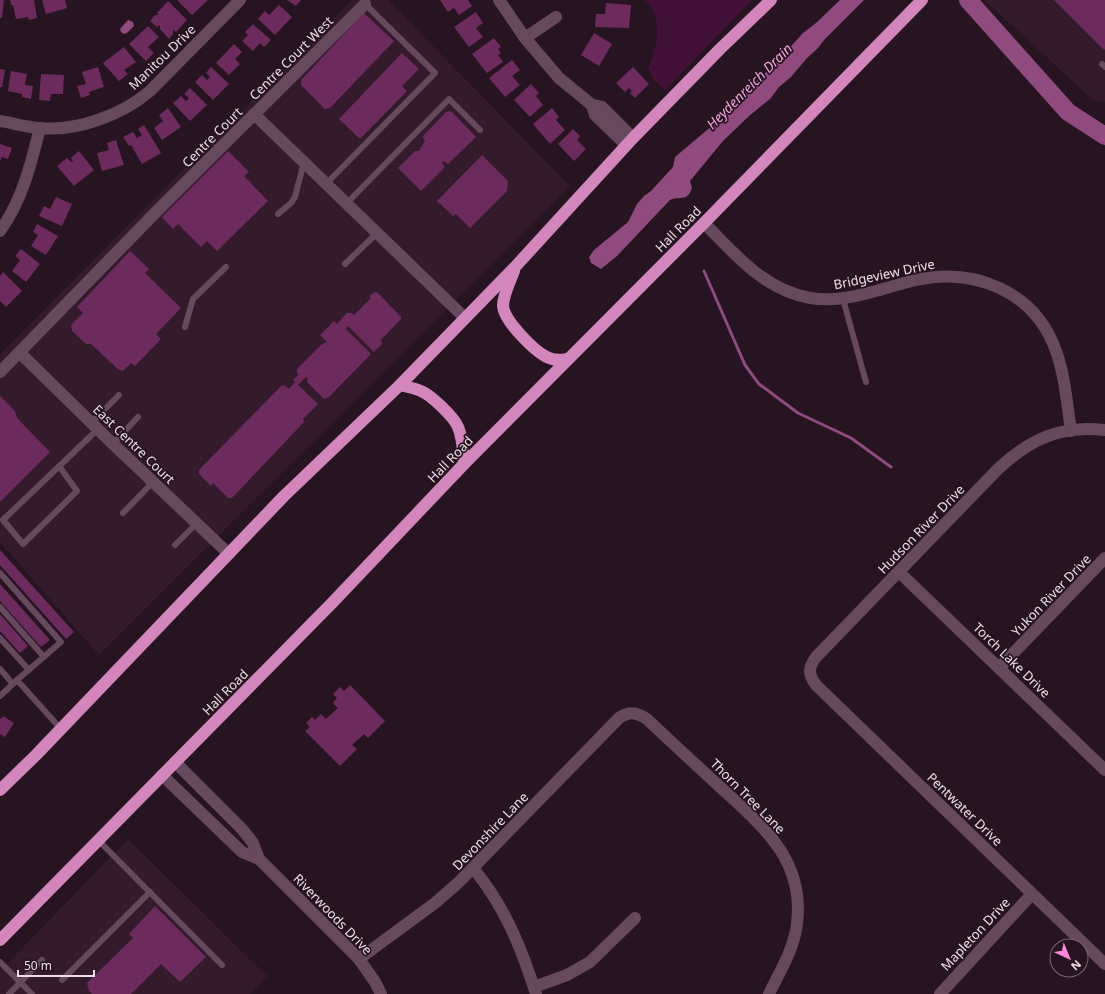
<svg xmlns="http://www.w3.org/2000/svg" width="1105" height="994" font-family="'Noto Sans',sans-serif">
<rect width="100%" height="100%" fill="#261421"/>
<g fill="#331b2c">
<path d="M352,0H388L570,186L99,655L0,542V354Z"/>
<path d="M984,0H1105V102L1093,100Z"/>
<path d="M128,839L267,976L250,994H0V971Z"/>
</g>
<path fill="#421137" d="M645,0H752L665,90L653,79L648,68C657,48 664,17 645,0Z"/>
<g fill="#904a7d">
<path d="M840,0H864L825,39L817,49L807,58L791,77L779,87L770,99L749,116L723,141L690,181L692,188C687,203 680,195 670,200L617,256L601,269L591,263L589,257L594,250L628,222L637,204L644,196L651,191L673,167L675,157L713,125L744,92L775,64L803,33L816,23Z"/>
<path d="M128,20L133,22L134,26L127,33L124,34L121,32L120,29Z"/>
</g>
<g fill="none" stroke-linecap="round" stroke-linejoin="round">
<path stroke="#904a7d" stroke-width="3" d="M704,271L745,365L759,384L798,413L851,438L891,467"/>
<path stroke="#904a7d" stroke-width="18" d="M968,0L1068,112L1105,136"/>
</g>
<g fill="#6d2a5d">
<path d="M0,0H4L2,18H0Z"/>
<path d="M10,0H34L37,18L29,20L28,17L16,19L13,5H11Z"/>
<path d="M42,0H65L67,8L46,14Z"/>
<path d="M177,0H208L192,15Z"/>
<path d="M287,0H301L296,6Z"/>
<path d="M440,0H468L472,6L459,15L454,8L448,12Z"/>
<path d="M1054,0H1105V49L1104,50Z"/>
<path d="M168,1L187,20L176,32L173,29V34L169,39L160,29V25L157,27L150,21L155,15H159L157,13Z"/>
<path d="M606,3L631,5L629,28L595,27L596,14H605Z"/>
<path d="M279,5L292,17L275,35L258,19L265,11L269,15Z"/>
<path d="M476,12L483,23L476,28L483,37L469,47L454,27Z"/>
<path d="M364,13L394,41L330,108L325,109L301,85V80Z"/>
<path d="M253,24L271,40L264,47L260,43L253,51L242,41L248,35L245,32Z"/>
<path d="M148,26L159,37L148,47L154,53L146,61L129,44Z"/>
<path d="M594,33L612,44L599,66L581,55Z"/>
<path d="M494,38L501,47L498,49L501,53L498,55L503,62L487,73L472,54Z"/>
<path d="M234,44L242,52L235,59L240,64L229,75L216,63Z"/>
<path d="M124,47L136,62L124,70L128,74L119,81L103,63Z"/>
<path d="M402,53L419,69L402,86L407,91L360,139L339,119Z"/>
<path d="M512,60L520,70L512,76L520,85L505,97L489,78Z"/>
<path d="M98,67L104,87L89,92L90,95L81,98L77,86L86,84L82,72Z"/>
<path d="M211,67L229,84L213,100L195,82L202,75L207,80L210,77L206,73Z"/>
<path d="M633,67L649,84L635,98L630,93L632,91L629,88L625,92L616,83Z"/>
<path d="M0,69L5,70L2,87H0Z"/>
<path d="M11,71L27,74L25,85L33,86L31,99L22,97V94L8,91Z"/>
<path d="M41,74L64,75L63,94H51L50,101L39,100Z"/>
<path d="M531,84L539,93L536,96L543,105L530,117L514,100Z"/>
<path d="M190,88L207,105L190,121L173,103L181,96L186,101L189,98L184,94Z"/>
<path d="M168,108L181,127L162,140L154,128L163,121L159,115Z"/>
<path d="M552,108L559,117L556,120L565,130L550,144L533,124Z"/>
<path d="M449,111L452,112L476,137L448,164L444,161L442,163L445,167L421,191L398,168L415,151H419L425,141L423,138V136L446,112Z"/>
<path d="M144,125L161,153L142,164L131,145L129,146L123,137L133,132L137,138L142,135L138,129Z"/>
<path d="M573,129L580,136L577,140L586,149L574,161L558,144Z"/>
<path d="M116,140L124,165L102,171L97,153L109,150L107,143Z"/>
<path d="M0,144L12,148L8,159L2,157L0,161Z"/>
<path d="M79,151L94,170L74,186L57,166L67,158L71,162L73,161L71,158Z"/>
<path d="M228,151L249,172L244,176L268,201L217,251L207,241L201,247L178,224L173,229L162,217Z"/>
<path d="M482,155L508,181L507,191L470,228L456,214L453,216L437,201Z"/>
<path d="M56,197L72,204L62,226L39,216L44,206L50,209Z"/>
<path d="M37,224L58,236L46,255L31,246L38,235L33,232Z"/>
<path d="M21,249L40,264L26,282L12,271L20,260L15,256Z"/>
<path d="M130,251L149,269L145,273L181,308L156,334L161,339L135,366L131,363L123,371L119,370L91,344H86L72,331L71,325L83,313L77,307Z"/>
<path d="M3,272L22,291L6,307L0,301V276Z"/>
<path d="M375,292L378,293L401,317V319L381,340L382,344L374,352L348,326L346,329L370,353V355L328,398L324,399L307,382L308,379L306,377L298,385L318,404L303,419L304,422L232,498H228L213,483L211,486L199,474V470L281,386L284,385L289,389L295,382L293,380L299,374L297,373V369L322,344L327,342L320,335L334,321L337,324L347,313H352L354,315L371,298L369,296Z"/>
<path d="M0,396L15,411L17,418L50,452L0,502Z"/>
<path d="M0,550L74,632L66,639L0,565Z"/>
<path d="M0,584L50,640L41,647L0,601Z"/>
<path d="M0,614L28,646L20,653L0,631Z"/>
<path d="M350,685L385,721L368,738L364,734L352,745L357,749L340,766L305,731L310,727L306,723L312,717L315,720L321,714L326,719L338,708L333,703L337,698L333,694L340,687L344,691Z"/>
<path d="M3,716L14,723L5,737L0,734V718L1,719Z"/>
<path d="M155,906L206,957L180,982L161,964L131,994H92L89,991L87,983L133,938L129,934Z"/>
</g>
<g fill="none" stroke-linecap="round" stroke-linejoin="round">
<g stroke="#67495e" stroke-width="6">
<path d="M1102,64L1105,67"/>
<path d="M326,184L435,73L365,4"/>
<path d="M346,204L449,99L480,130"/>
<path d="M278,214L291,203L295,197L304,162"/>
<path d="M345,264L377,233"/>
<path d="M843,299L866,382"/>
<path d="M185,327L193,299L226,267"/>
<path d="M91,423L119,395"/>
<path d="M113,444L138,417"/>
<path d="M59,466L77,491L23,544L3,520L98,429"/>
<path d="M123,513L153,482"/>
<path d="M175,545L197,523"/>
<path d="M0,573L61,642L17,680L60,728"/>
<path d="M0,607L44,657"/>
<path d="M0,638L29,670"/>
<path d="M0,669L13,684"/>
<path d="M0,696L17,680"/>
<path d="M98,840L222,965"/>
<path d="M0,962L32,994"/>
<path d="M62,980L150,892"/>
<path d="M9,994L42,960"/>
</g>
<g stroke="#67495e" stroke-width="12">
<path d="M499,0L525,38L559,78L592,105"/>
<path d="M525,38L556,17"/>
<path d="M254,114L465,318"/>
<path d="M0,121C13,123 26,127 39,128C76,132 122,115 150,91L240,0"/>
<path d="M626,145L595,115L592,105L602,107L633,138"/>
<path d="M704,223C735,254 764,290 810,298C847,304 881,288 916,280C974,267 1035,291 1056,351C1065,376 1067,404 1071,431"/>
<path d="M0,231C22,201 31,164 40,128"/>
<path d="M20,353L113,444L229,554"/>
<path d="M0,372L158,210L365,4"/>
<path d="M1105,430C1061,425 1030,439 998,469L816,657C808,668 808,674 816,685L1105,964"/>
<path d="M899,572L1105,770"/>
<path d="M1000,667L1105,558"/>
<path d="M175,762L242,829L253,843L259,859"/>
<path d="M162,775L242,852L259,859L359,959L375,982L381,994"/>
<path d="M473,868C504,905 522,949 536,994"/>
<path d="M359,959L435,903L459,882L619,718C629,711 636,712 647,719C670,741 694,763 718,785C761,825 805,858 797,924C794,949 780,971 769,994"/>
<path d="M534,987L567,975L590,962L635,918"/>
<path d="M940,994L1032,894"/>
</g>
<g stroke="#d286bc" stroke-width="12">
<path d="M514,271C510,282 503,295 503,306C504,321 536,353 549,358C556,361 561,360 567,359"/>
<path d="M400,385C407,387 414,388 421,391C431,395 454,417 458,427C463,438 463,452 464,464"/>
<path d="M0,790L36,755L284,496L400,385L515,267L633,138L720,49L771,0"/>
<path d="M0,940L333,602L464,464L704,223L922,0"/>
</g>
</g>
<g text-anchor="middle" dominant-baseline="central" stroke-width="3.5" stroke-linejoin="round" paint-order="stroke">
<g font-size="13" fill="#ede0e9" stroke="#261421">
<text transform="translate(162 57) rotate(-44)">Manitou Drive</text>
<text transform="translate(291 58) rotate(-45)">Centre Court West</text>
<text transform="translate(212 137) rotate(-45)">Centre Court</text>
<text transform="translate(678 229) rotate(-45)">Hall Road</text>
<text transform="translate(884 274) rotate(-12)">Bridgeview Drive</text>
<text transform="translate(134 444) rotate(44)">East Centre Court</text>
<text transform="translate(450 459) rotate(-46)">Hall Road</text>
<text transform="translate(921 529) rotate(-46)">Hudson River Drive</text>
<text transform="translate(1051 595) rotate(-46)">Yukon River Drive</text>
<text transform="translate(1012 660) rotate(44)">Torch Lake Drive</text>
<text transform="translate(225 692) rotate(-45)">Hall Road</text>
<text transform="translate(748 796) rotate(45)">Thorn Tree Lane</text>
<text transform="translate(965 809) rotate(44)">Pentwater Drive</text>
<text transform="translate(490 831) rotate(-46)">Devonshire Lane</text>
<text transform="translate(333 914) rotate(46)">Riverwoods Drive</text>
<text transform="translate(975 934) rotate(-47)">Mapleton Drive</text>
</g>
<g font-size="14" font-style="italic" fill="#f4a5dd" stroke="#261421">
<text transform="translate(749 86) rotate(-45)">Heydenreich Drain</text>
</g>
</g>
<g transform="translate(1069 958) rotate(136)"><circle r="19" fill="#261421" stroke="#766671"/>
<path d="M0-3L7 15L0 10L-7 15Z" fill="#ff85df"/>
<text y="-6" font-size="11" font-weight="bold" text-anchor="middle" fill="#ede0e9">N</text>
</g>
<path d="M18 970v6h76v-6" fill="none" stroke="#ede0e9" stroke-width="2"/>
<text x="24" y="970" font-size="12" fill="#ede0e9" stroke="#261421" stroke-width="3" paint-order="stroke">50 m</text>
</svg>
